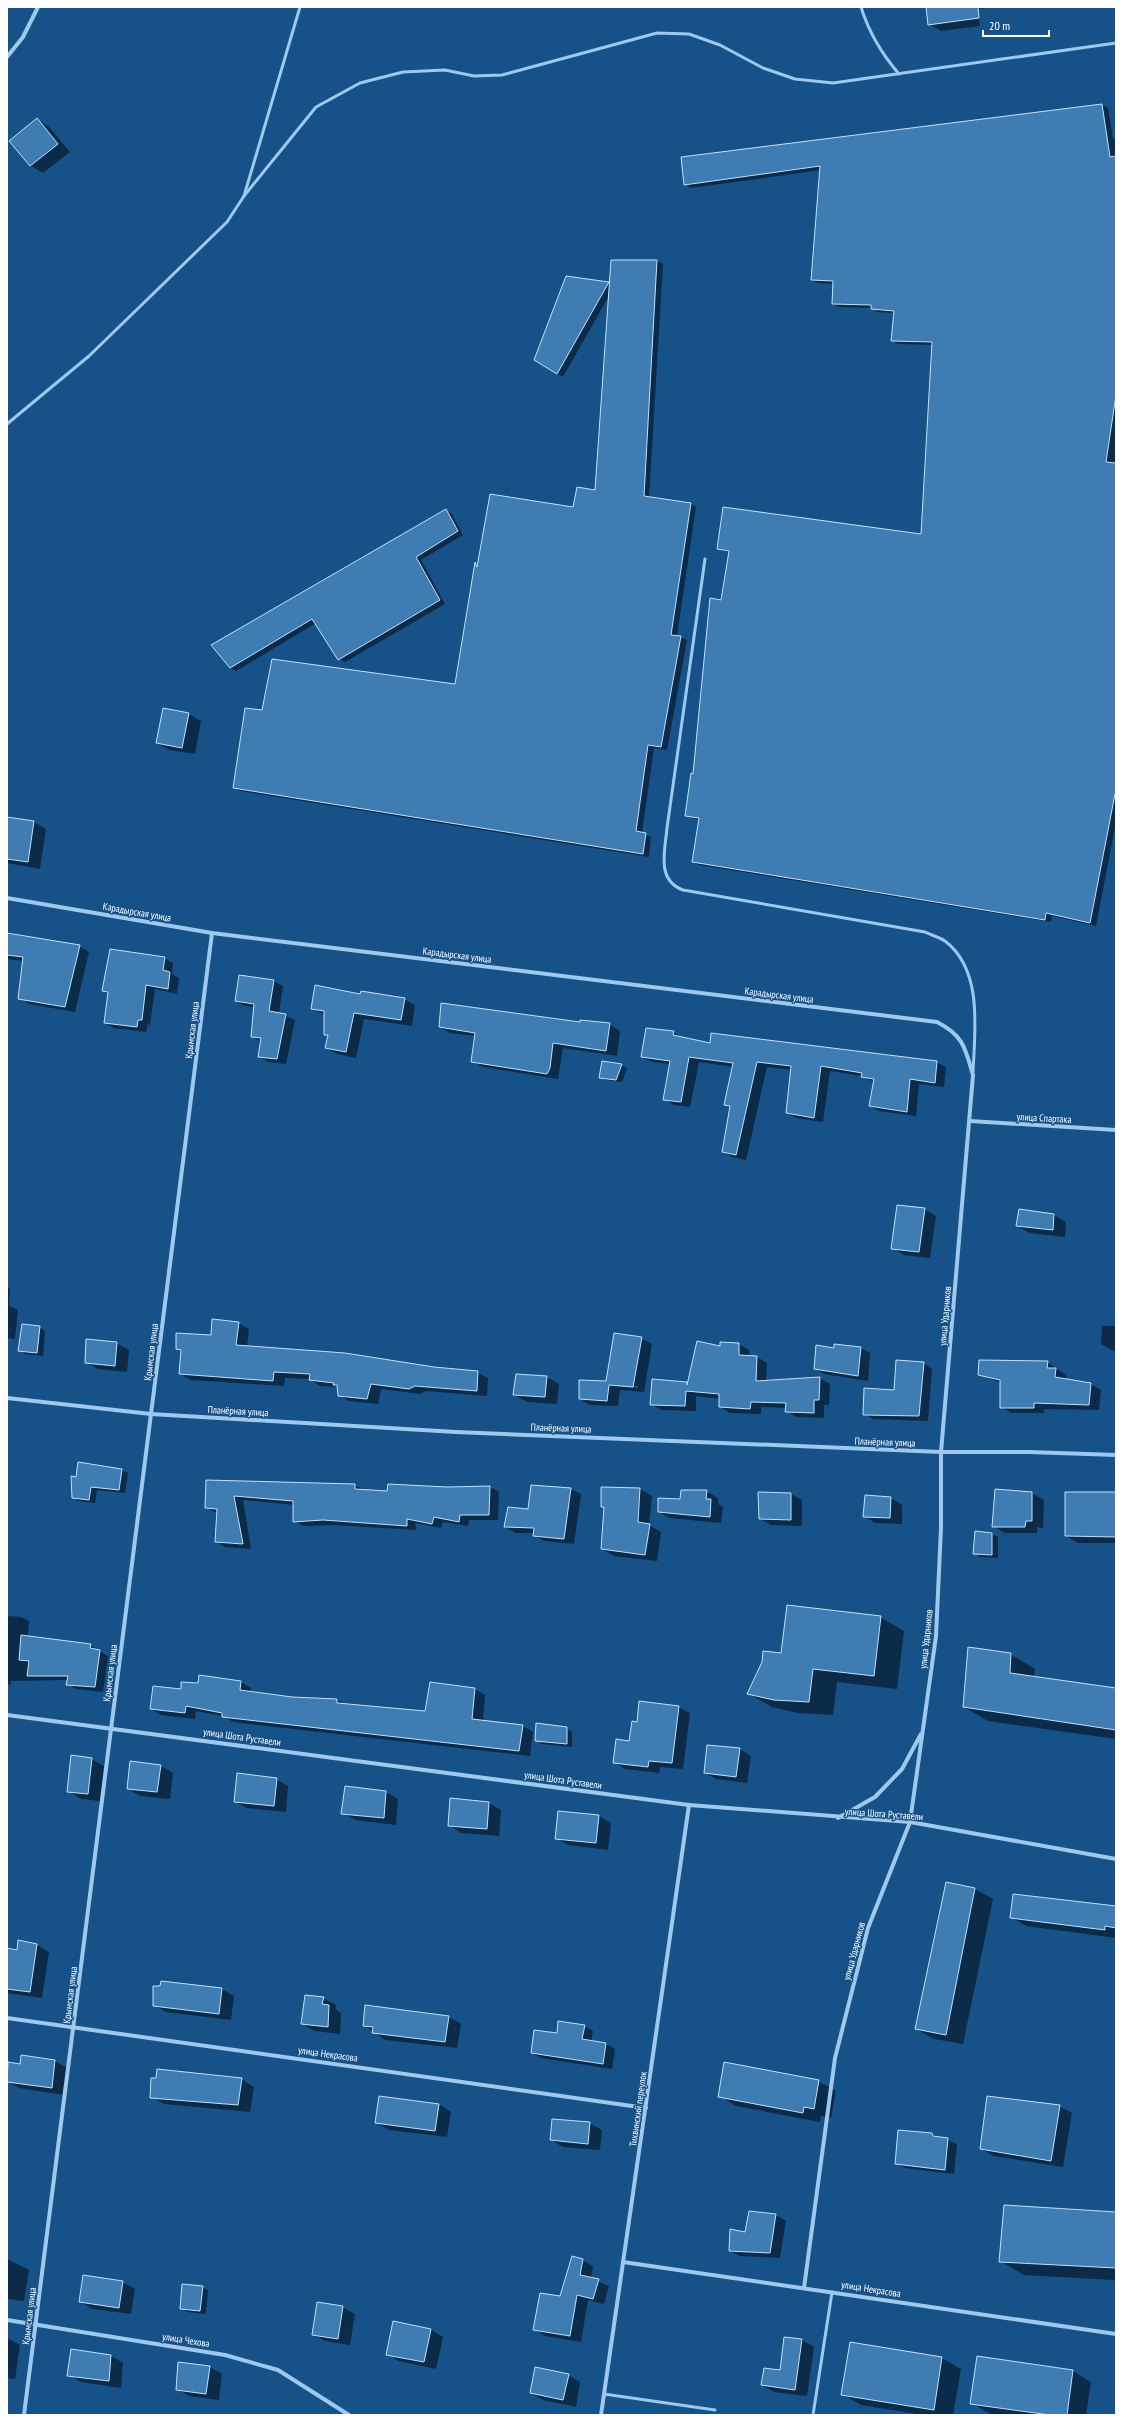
<svg xmlns="http://www.w3.org/2000/svg" width="1123" height="2422" font-family="'PT Sans Narrow',sans-serif">
<rect width="100%" height="100%" fill="#165188"/>
<g fill="#0007" fill-rule="evenodd">
<path d="M927,7H988V8L978,9L980,26L941,31L929,24Z"/>
<path d="M1102,105L1108,108L1113,139L1116,138V822L1096,926L1052,916L1051,922L699,865L693,862L699,820L686,816L730,553L718,549L922,535L933,345L898,344L892,340L894,313L878,312L872,308L839,307L833,304L834,284L818,283L812,280L821,170L691,188L685,184Z"/>
<path d="M37,119L49,127L70,152L43,173L31,166L11,141Z"/>
<path d="M657,261L663,264L649,498L691,504L696,507L677,636L687,640L667,750L654,748L642,833L651,837L649,857L240,791L234,788L263,711L455,685L476,564L479,566L574,508L596,491L610,294L563,377L535,360L567,277L611,284Z"/>
<path d="M446,510L452,514L463,535L421,560L445,604L345,662L339,659L316,623L236,671L230,668Z"/>
<path d="M189,714L201,721L195,754L169,750L157,743Z"/>
<path d="M7,818L34,822L46,829L40,869L7,863Z"/>
<path d="M7,934L79,946L89,952L75,1012L29,1004L19,998L24,961L7,959Z"/>
<path d="M164,958L173,963L172,974L179,978L177,994L155,989L150,1025L148,1024L146,1032L114,1028L105,1023L109,994L103,991Z"/>
<path d="M240,976L274,981L283,986L279,1013L295,1020L286,1064L268,1062L259,1056L261,1042L252,1037L255,1007L245,1006L236,1001Z"/>
<path d="M361,995L404,999L415,1005L412,1026L364,1019L356,1058L337,1054L326,1048L329,1036L325,1034V1015L312,1009Z"/>
<path d="M581,1023L609,1024L620,1031L617,1056L563,1048L558,1079L483,1067L472,1061L475,1036L450,1033L440,1027Z"/>
<path d="M673,1032L683,1038L711,1044L936,1062L946,1067L944,1087L919,1084L916,1116L879,1111L870,1106L874,1082L862,1076L830,1071L823,1122L796,1118L787,1113L791,1070L767,1067L746,1160L732,1157L723,1152L731,1108L725,1105L734,1067L699,1062L690,1107L674,1105L664,1099L670,1064L652,1062L642,1057Z"/>
<path d="M621,1065L627,1068L622,1082L606,1080L600,1077Z"/>
<path d="M924,1209L936,1216L930,1258L904,1255L892,1248Z"/>
<path d="M1054,1215L1066,1222L1065,1237L1030,1233L1017,1226Z"/>
<path d="M7,1287L10,1288L9,1306L18,1310L15,1339L7,1338Z"/>
<path d="M238,1323L249,1329L247,1347L477,1372L488,1378L487,1396L426,1391L420,1394L381,1389L378,1404L349,1401L338,1395V1387L320,1386L310,1379L285,1378L284,1386L191,1380L180,1374L182,1352L177,1349L212,1336Z"/>
<path d="M1102,1326H1116V1352L1101,1344Z"/>
<path d="M39,1327L45,1331L43,1356L25,1354L19,1350Z"/>
<path d="M641,1338L652,1344L644,1392L620,1390L618,1406L590,1405L580,1399L607,1382ZM617,1384L638,1386V1388L617,1386Z"/>
<path d="M116,1343L129,1350L127,1372L98,1369L86,1362Z"/>
<path d="M739,1344L749,1350V1356L757,1357L767,1363L766,1381L820,1378L830,1384L829,1405H824V1418L797,1417L786,1411L787,1408L761,1407V1414L730,1413L720,1407V1399L696,1396V1411L661,1410L651,1404L688,1384L721,1347Z"/>
<path d="M861,1348L870,1353L868,1381L824,1374L815,1368L835,1349Z"/>
<path d="M1047,1362L1066,1375V1380L1091,1384L1101,1390L1099,1410L1044,1409V1413H1011L1001,1407V1383L979,1374Z"/>
<path d="M923,1363L932,1369L928,1421L873,1419L864,1414L895,1391Z"/>
<path d="M516,1375L547,1377L559,1384L557,1404L527,1402L514,1395Z"/>
<path d="M79,1463L122,1470L128,1473L125,1493L97,1490L95,1503L79,1501L73,1498Z"/>
<path d="M207,1481L355,1485L364,1490L388,1492L490,1487L499,1492L498,1520H469L468,1526L443,1522L441,1528L415,1523L416,1530L333,1525L303,1526L294,1521V1505L243,1500L251,1549L225,1547L216,1542L218,1513L206,1508Z"/>
<path d="M602,1488L640,1489L652,1496L649,1525L661,1532L657,1561L614,1556L602,1549L605,1508L602,1506Z"/>
<path d="M570,1489L581,1494L574,1544L544,1541L534,1535V1533H516L505,1527L529,1510Z"/>
<path d="M706,1491L718,1498V1504L723,1507L721,1523L670,1518L659,1512L681,1500Z"/>
<path d="M759,1493L791,1494L802,1500V1526L771,1525L760,1519Z"/>
<path d="M1032,1493L1044,1500L1043,1528L1037,1527V1533H1005L993,1526Z"/>
<path d="M1116,1493V1543H1078L1066,1536Z"/>
<path d="M891,1498L902,1505V1524L875,1523L864,1516Z"/>
<path d="M976,1533L992,1534L998,1537V1558L980,1557L974,1553Z"/>
<path d="M7,1616L21,1617L29,1621L28,1637L90,1645L108,1656L103,1692L76,1689L67,1684L68,1680L11,1681V1685L7,1684Z"/>
<path d="M880,1617L904,1631L897,1689L837,1682L833,1715L798,1713L772,1707L749,1694L782,1654Z"/>
<path d="M1010,1654L1035,1669L1034,1678L1116,1689V1739L988,1721L964,1707Z"/>
<path d="M199,1676L241,1682L251,1688V1692L292,1698L337,1700L346,1705L426,1712L431,1683L475,1689L485,1695L483,1722L523,1726L533,1732L530,1756L233,1722L223,1716L196,1711L195,1719L161,1715L151,1709L182,1691L199,1684Z"/>
<path d="M678,1707L690,1713L683,1769L660,1767L659,1773L625,1769L614,1762L630,1742L638,1723Z"/>
<path d="M566,1728L572,1732V1747L542,1744L536,1740Z"/>
<path d="M740,1749L751,1756L747,1783L716,1779L705,1773Z"/>
<path d="M91,1759L104,1766L100,1801L81,1799L68,1791Z"/>
<path d="M131,1762L161,1766L173,1773L170,1799L140,1796L128,1789Z"/>
<path d="M276,1779L288,1786L286,1812L247,1808L235,1802Z"/>
<path d="M346,1787L386,1792L398,1799L396,1825L355,1820L343,1813Z"/>
<path d="M451,1799L489,1803L501,1810L499,1836L461,1833L449,1825Z"/>
<path d="M559,1812L599,1816L611,1823L608,1850L568,1845L556,1838Z"/>
<path d="M947,1883L975,1889L993,1899L963,2044L934,2039L916,2029Z"/>
<path d="M1116,1908V1938L1026,1926L1011,1917Z"/>
<path d="M37,1945L49,1952L42,1998L7,1993V1949L18,1951Z"/>
<path d="M222,1989L234,1996L231,2020L166,2012L154,2005Z"/>
<path d="M323,1998L336,2005L335,2009L341,2013L340,2034L315,2031L302,2024Z"/>
<path d="M366,2006L449,2017L461,2024L457,2048L385,2040L364,2025Z"/>
<path d="M584,2026L593,2031L591,2042L606,2044L615,2049L612,2069L541,2058L532,2053L558,2034Z"/>
<path d="M55,2061L67,2068L64,2095L19,2088L7,2081L9,2063L21,2065Z"/>
<path d="M241,2079L254,2087L250,2112L164,2104L152,2097Z"/>
<path d="M818,2081L836,2091L831,2118L821,2116L820,2122L736,2106L719,2096Z"/>
<path d="M439,2104L451,2112L447,2137L389,2130L377,2123Z"/>
<path d="M1059,2106L1072,2113L1063,2167L994,2156L981,2149Z"/>
<path d="M589,2123L602,2130L600,2150L563,2147L551,2140Z"/>
<path d="M932,2134L957,2144L954,2174L905,2168L896,2163Z"/>
<path d="M1116,2213V2282L1113,2280L1024,2275L1000,2261Z"/>
<path d="M776,2215L786,2221L780,2258L740,2256L730,2251L746,2233Z"/>
<path d="M7,2259L29,2270L24,2301L7,2299Z"/>
<path d="M582,2260L593,2266L591,2278L609,2286L604,2304L588,2300L581,2342L545,2336L534,2329L561,2297Z"/>
<path d="M122,2282L135,2289L131,2314L93,2309L80,2302Z"/>
<path d="M202,2287L208,2290L206,2314L187,2312L181,2309Z"/>
<path d="M342,2307L355,2314L350,2345L325,2341L313,2334Z"/>
<path d="M430,2329L443,2337L436,2369L399,2361L387,2354Z"/>
<path d="M7,2338L20,2345L15,2379L7,2378Z"/>
<path d="M785,2338L802,2340L814,2347L807,2396L774,2392L762,2385L781,2371Z"/>
<path d="M851,2343L942,2358L961,2369L953,2415H923L861,2405L842,2394Z"/>
<path d="M111,2356L123,2363L121,2388L81,2382L69,2375Z"/>
<path d="M210,2367L222,2374L219,2400L189,2396L177,2389Z"/>
<path d="M1073,2371L1091,2382L1086,2415H999L990,2414L972,2403Z"/>
<path d="M568,2375L580,2382L576,2407L543,2400L531,2393Z"/>
</g>
<g fill="#3e7cb2" stroke="#c3e1fa">
<path d="M926,7H978L979,18L928,25Z"/>
<path d="M1102,104L1110,157L1116,156V395L1106,462L1116,463V789L1090,923L1046,913L1045,920L692,862L699,818L685,816L691,773L693,774L710,598L721,600L729,551L717,549L723,507L921,534L932,342L891,341L894,311L871,309V305L832,304L833,281L811,280L820,166L684,185L681,157Z"/>
<path d="M37,118L58,144L30,166L9,141Z"/>
<path d="M611,260H657L644,496L691,503L671,635L681,636L661,747L648,745L636,831L646,833L643,854L233,788L245,708L262,710L272,659L455,684L475,562L477,567L490,494L573,507L577,487L595,490Z"/>
<path d="M566,276L609,282L557,374L534,360Z"/>
<path d="M446,509L458,531L416,557L440,600L338,660L312,619L230,668L211,645Z"/>
<path d="M163,708L189,713L182,748L156,743Z"/>
<path d="M7,817L34,821L28,862L7,859Z"/>
<path d="M7,933L80,945L65,1007L18,999L23,957L7,955Z"/>
<path d="M110,949L165,957L163,970L170,972L168,989L146,985L142,1020H138L137,1027L104,1023L108,992L102,991Z"/>
<path d="M239,975L274,980L269,1011L286,1014L277,1059L258,1057L261,1038L251,1037L254,1004L235,1001Z"/>
<path d="M315,985L360,994L361,991L405,998L401,1020L354,1013L346,1052L325,1048L328,1035H324V1011L311,1009Z"/>
<path d="M441,1003L580,1022V1020L610,1023L606,1051L553,1043L550,1068L547,1074L471,1062L475,1033L439,1027Z"/>
<path d="M646,1028L674,1031L673,1035L710,1043L711,1033L937,1061L935,1083L910,1079L907,1112L869,1106L874,1079L861,1077L862,1073L821,1066L814,1118L786,1113L791,1066L757,1062L736,1155L722,1152L730,1106L724,1105L733,1063L689,1057L681,1102L663,1100L670,1061L641,1057Z"/>
<path d="M602,1061L622,1064L616,1080L599,1078Z"/>
<path d="M897,1205L925,1208L919,1252L891,1249Z"/>
<path d="M1019,1209L1054,1214L1053,1230L1016,1226Z"/>
<path d="M212,1319L239,1322L236,1345L345,1353L434,1367L478,1371L477,1391L415,1386L409,1389L371,1384L367,1399L338,1396L337,1385H333L334,1383L309,1380L310,1374L274,1372L273,1381L179,1374L181,1350L176,1349V1333L211,1335Z"/>
<path d="M22,1324L40,1326L37,1353L18,1351Z"/>
<path d="M614,1333L642,1337L633,1387L609,1385L607,1401L579,1399V1380L606,1381Z"/>
<path d="M86,1339L117,1342L115,1366L85,1363Z"/>
<path d="M697,1341L720,1346V1342L739,1343V1355L757,1356L756,1381L820,1377L819,1400H814V1413L785,1412L786,1403L751,1402L750,1409L719,1407V1394L686,1391L685,1406L650,1405L652,1379L687,1382V1385Z"/>
<path d="M834,1344L861,1347L858,1376L814,1369L816,1345L834,1348Z"/>
<path d="M896,1360L924,1362L919,1416L863,1415L864,1388L894,1390Z"/>
<path d="M979,1360L1048,1361L1047,1368H1056L1055,1377L1091,1383L1089,1405L1034,1403V1408H1000V1380L978,1375Z"/>
<path d="M516,1374L547,1376L545,1397L513,1395Z"/>
<path d="M78,1462L122,1469L119,1490L91,1487L89,1500L72,1498L71,1476L76,1477Z"/>
<path d="M206,1480L355,1484V1489L387,1491L388,1484L447,1487L490,1486L489,1515H460L459,1522L434,1517L432,1524L407,1519V1526L323,1520L293,1522V1501L234,1496L243,1544L215,1542L217,1509L205,1508Z"/>
<path d="M531,1485L571,1488L564,1539L533,1536L534,1528L504,1527L508,1507L528,1509Z"/>
<path d="M601,1487L640,1488L638,1522L650,1524L645,1555L601,1549L604,1507H601Z"/>
<path d="M995,1489L1032,1492V1521H1026L1025,1527H992Z"/>
<path d="M681,1490H707L706,1499H711L710,1517L658,1512V1498L680,1499Z"/>
<path d="M758,1492L791,1493V1520L759,1519Z"/>
<path d="M1065,1492H1116V1537L1065,1536Z"/>
<path d="M865,1495L891,1497L890,1518L863,1517Z"/>
<path d="M975,1531L992,1533V1555L973,1554Z"/>
<path d="M787,1605L881,1616L874,1676L813,1669L809,1702L774,1700L747,1694L762,1662L763,1651L781,1653Z"/>
<path d="M21,1635L91,1644L90,1648L100,1650L95,1687L66,1685L68,1676H27L29,1661L19,1660Z"/>
<path d="M968,1647L1011,1653L1010,1673L1116,1688V1730L963,1707Z"/>
<path d="M199,1675L241,1681L240,1690L292,1697L337,1699V1703L425,1711L430,1682L475,1688L472,1719L523,1725L519,1751L222,1717V1713L186,1706L185,1713L150,1709L153,1686L181,1689V1682L198,1683Z"/>
<path d="M639,1701L679,1706L672,1763L649,1761L648,1767L613,1763L616,1739L629,1741L632,1721L637,1722Z"/>
<path d="M536,1723L567,1727V1744L535,1741Z"/>
<path d="M707,1745L740,1748L736,1777L704,1773Z"/>
<path d="M71,1755L92,1758L88,1794L67,1792Z"/>
<path d="M130,1761L161,1765L157,1792L127,1789Z"/>
<path d="M237,1773L277,1778L274,1806L234,1802Z"/>
<path d="M345,1786L386,1791L384,1818L341,1814Z"/>
<path d="M450,1798L489,1802L487,1829L448,1826Z"/>
<path d="M558,1811L599,1815L596,1843L555,1839Z"/>
<path d="M946,1882L975,1888L946,2035L915,2029Z"/>
<path d="M1013,1894L1116,1906V1928L1105,1926V1930L1010,1918Z"/>
<path d="M18,1940L37,1944L30,1992L7,1989V1948L17,1950Z"/>
<path d="M161,1981L222,1988L219,2014L153,2006V1986H160Z"/>
<path d="M305,1995L324,1997L322,2004L329,2005L328,2027L301,2024Z"/>
<path d="M365,2005L449,2016L445,2042L372,2033L373,2027L363,2026Z"/>
<path d="M558,2021L585,2025L582,2039L606,2043L603,2064L531,2053L534,2030L557,2033Z"/>
<path d="M21,2055L55,2060L52,2088L7,2082L8,2062L20,2064Z"/>
<path d="M724,2062L819,2080L814,2109L804,2107L803,2113L718,2097Z"/>
<path d="M157,2069L242,2078L238,2105L150,2098L151,2078H156Z"/>
<path d="M379,2096L439,2104L435,2131L375,2123Z"/>
<path d="M987,2096L1060,2105L1051,2161L980,2149Z"/>
<path d="M552,2119L590,2122L588,2144L550,2140Z"/>
<path d="M898,2130L932,2133L933,2136L948,2138L945,2170L895,2164Z"/>
<path d="M1004,2205L1116,2212V2268L999,2262Z"/>
<path d="M749,2211L776,2214L770,2253L729,2251L730,2229L745,2232Z"/>
<path d="M572,2256L583,2259L580,2275L599,2279L593,2299L577,2295L570,2336L533,2330L540,2293L560,2296Z"/>
<path d="M83,2275L123,2281L119,2308L79,2302Z"/>
<path d="M182,2284L203,2286L200,2311L180,2309Z"/>
<path d="M317,2302L343,2306L338,2339L312,2335Z"/>
<path d="M393,2321L431,2329L424,2362L386,2355Z"/>
<path d="M784,2337L802,2339L795,2390L761,2385L764,2368L780,2370Z"/>
<path d="M850,2342L942,2357L934,2410L841,2395Z"/>
<path d="M71,2349L111,2355L109,2381L67,2376Z"/>
<path d="M977,2356L1073,2370L1067,2415H1050L970,2404Z"/>
<path d="M178,2362L210,2366L206,2394L176,2390Z"/>
<path d="M535,2367L569,2374L563,2400L530,2393Z"/>
</g>
<g fill="none" stroke-linecap="round" stroke-linejoin="round">
<g stroke="#9dc9ee" stroke-width="3">
<path d="M861,7C869,33 881,53 899,74"/>
<path d="M244,196L316,107L360,83L403,72L445,70L474,76L502,75L657,33L689,34L720,45L763,68L795,79L833,83L1116,43"/>
<path d="M7,424L89,356L227,222L244,196L300,7"/>
<path d="M705,559L667,828C665,851 656,880 683,890L925,932C931,935 939,937 945,941C983,970 975,1029 973,1072"/>
<path d="M604,2394L715,2410"/>
<path d="M813,2415L832,2292"/>
</g>
<g stroke="#9dc9ee" stroke-width="4">
<path d="M7,57L23,37L38,7"/>
<path d="M7,898L212,933L937,1022C964,1036 965,1048 973,1075L941,1452V1528L936,1636L910,1822L868,1928L835,2058L804,2288"/>
<path d="M970,1121L1116,1130"/>
<path d="M7,1398L151,1414L456,1432L941,1452H1029L1116,1455"/>
<path d="M7,1715L689,1805L910,1822L1116,1859"/>
<path d="M838,1818L875,1797L902,1769L921,1734"/>
<path d="M7,2018L646,2108"/>
<path d="M623,2262L1116,2334"/>
<path d="M7,2320L225,2355L278,2370L349,2415"/>
<path d="M24,2415L212,933"/>
<path d="M601,2415L689,1805"/>
</g>
</g>
<g text-anchor="middle" dominant-baseline="central" stroke-width="3" stroke-linejoin="round" paint-order="stroke">
<g font-size="10" fill="#fff" stroke="#165188">
<text transform="translate(137 912) rotate(10)">Карадырская улица</text>
<text transform="translate(457 955) rotate(7)">Карадырская улица</text>
<text transform="translate(779 995) rotate(7)">Карадырская улица</text>
<text transform="translate(192 1030) rotate(-83)">Крымская улица</text>
<text transform="translate(1044 1118) rotate(3)">улица Спартака</text>
<text transform="translate(945 1316) rotate(-85)">улица Ударников</text>
<text transform="translate(151 1352) rotate(-83)">Крымская улица</text>
<text transform="translate(238 1411) rotate(3)">Планёрная улица</text>
<text transform="translate(561 1428) rotate(2)">Планёрная улица</text>
<text transform="translate(885 1442) rotate(2)">Планёрная улица</text>
<text transform="translate(926 1639) rotate(-84)">улица Ударников</text>
<text transform="translate(110 1673) rotate(-83)">Крымская улица</text>
<text transform="translate(242 1737) rotate(8)">улица Шота Руставели</text>
<text transform="translate(563 1780) rotate(8)">улица Шота Руставели</text>
<text transform="translate(884 1814) rotate(4)">улица Шота Руставели</text>
<text transform="translate(854 1951) rotate(-75)">улица Ударников</text>
<text transform="translate(70 1995) rotate(-83)">Крымская улица</text>
<text transform="translate(328 2054) rotate(8)">улица Некрасова</text>
<text transform="translate(638 2109) rotate(-82)">Тихвинский переулок</text>
<text transform="translate(871 2289) rotate(9)">улица Некрасова</text>
<text transform="translate(29 2316) rotate(-83)">Крымская улица</text>
<text transform="translate(186 2340) rotate(9)">улица Чехова</text>
</g>
</g>
<rect width="1123" height="2422" fill="none" stroke="#ffffff" stroke-width="16"/>
<path d="M983 30v6h66v-6" fill="none" stroke="#ffffff" stroke-width="2"/>
<text x="989" y="30" font-size="12" fill="#ffffff" stroke="#165188" stroke-width="3" paint-order="stroke">20 m</text>
</svg>
